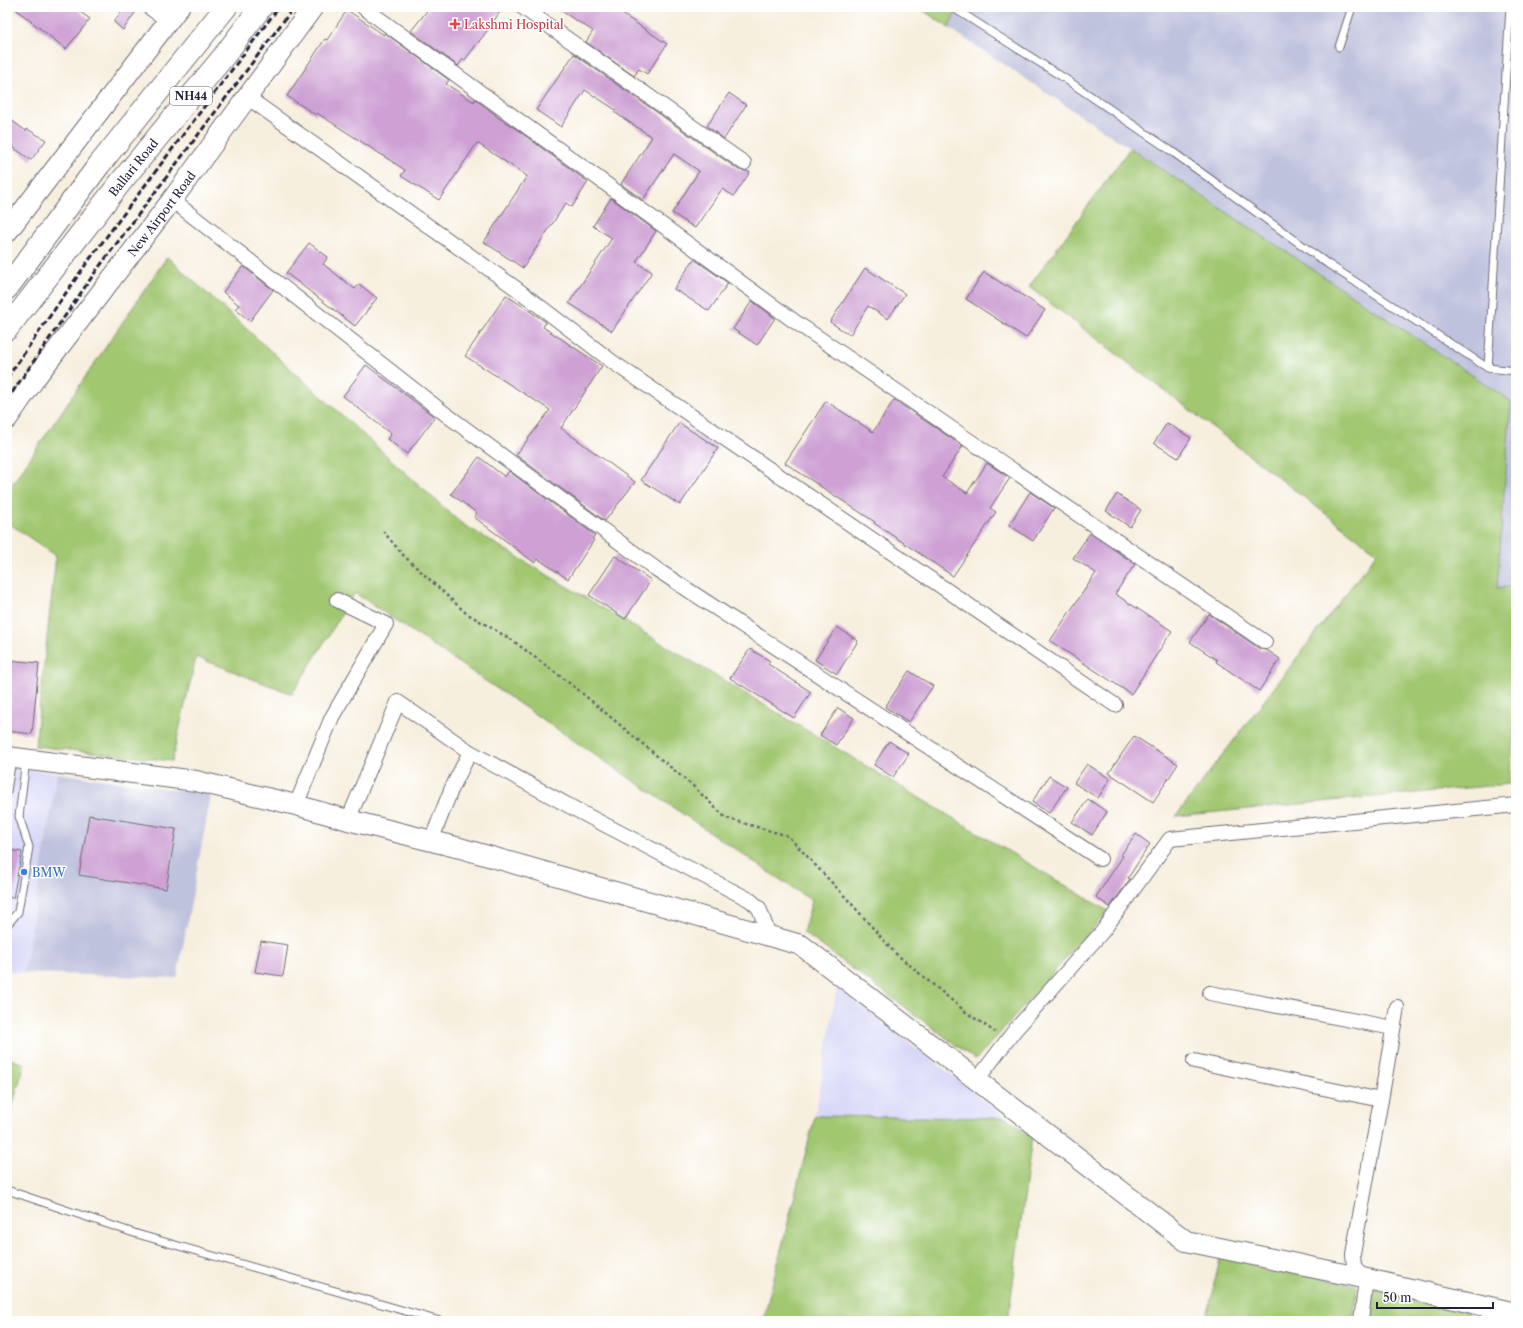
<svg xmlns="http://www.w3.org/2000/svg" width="1523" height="1328" font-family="'Libre Caslon Text',serif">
<rect width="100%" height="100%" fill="#fff"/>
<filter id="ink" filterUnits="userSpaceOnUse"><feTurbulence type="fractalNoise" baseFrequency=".025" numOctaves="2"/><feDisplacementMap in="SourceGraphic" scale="8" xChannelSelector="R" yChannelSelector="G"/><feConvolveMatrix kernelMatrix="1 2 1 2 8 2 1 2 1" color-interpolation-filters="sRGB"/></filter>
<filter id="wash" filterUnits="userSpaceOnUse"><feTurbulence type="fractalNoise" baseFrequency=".012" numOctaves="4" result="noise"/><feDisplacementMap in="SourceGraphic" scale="16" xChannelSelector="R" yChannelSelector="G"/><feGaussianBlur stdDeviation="0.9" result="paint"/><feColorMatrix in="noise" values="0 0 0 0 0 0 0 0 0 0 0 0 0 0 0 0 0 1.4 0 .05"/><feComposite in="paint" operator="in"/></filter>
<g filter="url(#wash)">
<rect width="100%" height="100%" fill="#f7efde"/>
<g fill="#d7d7f8">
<path d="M7,767L57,773L24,973L7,971Z"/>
<path d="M837,987L1007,1118L815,1116Z"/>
</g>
<g fill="#bfc2dd">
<path d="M958,7H1516V586L1497,588L1511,401L949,28Z"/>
<path d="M57,773L211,795L177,978L24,973Z"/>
</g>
<g fill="#a1c771" stroke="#627456">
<path d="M918,7H958L949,28Z"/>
<path d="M1130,148L1511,401L1497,588L1516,586V709L1509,784L1176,816L1377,553L1029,287Z"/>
<path d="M167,257L461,523L1108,911L976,1060L803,932L812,901L355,593L292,694L196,657L172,761L35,746L56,556L7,522V492Z"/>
<path d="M7,1058L25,1064L7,1123Z"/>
<path d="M815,1116L1007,1118L1032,1137L1008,1321H763Z"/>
<path d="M1221,1254L1357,1286L1353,1321H1206Z"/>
<path d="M1374,1289L1470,1309L1467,1321H1370Z"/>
</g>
<g id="blocks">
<g fill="#cea0d4">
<path d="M13,7H73L90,19L66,49Z"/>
<path d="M124,7H139L123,30L114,22Z"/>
<path d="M430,7H503L490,27L464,61L463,59L458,66L411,31Z"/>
<path d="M555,7H612L667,44L647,74L639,69L634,76L586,42L593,31Z"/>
<path d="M347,10L384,35L385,33L449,80L446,84L474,102L475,99L496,115V116L519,131L588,182L572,207L566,203L523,268L484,242L527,176L477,143L439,200L401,176L405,170L317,113L316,115L287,96L325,39L327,40Z"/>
<path d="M574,54L739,170L750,172L734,196L722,189L695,228L672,213L699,171L674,154L643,200L621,184L652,137L614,112L616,110L585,90L561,127L536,110Z"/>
<path d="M729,93L746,105L724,139L707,126Z"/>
<path d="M7,117L26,131L27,129L46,140L31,160L7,143Z"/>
<path d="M611,198L656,231L636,262L652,272L612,331L569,303L612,238L593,226Z"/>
<path d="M309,243L328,257L323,264L355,289L359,284L377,298L355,326L286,273Z"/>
<path d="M694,259L728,283L709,311L674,289Z"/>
<path d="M243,266L273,290L250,321L235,309L239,305L223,292Z"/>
<path d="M865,268L905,294L888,319L868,306L850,335L830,322Z"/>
<path d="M984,272L1006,286L1007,285L1045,310L1026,338L966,299Z"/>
<path d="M506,295L546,322L543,327L602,366L561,428L635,482L605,521L516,455L550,410L465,356Z"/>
<path d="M752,301L775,318L757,345L733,329Z"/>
<path d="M366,365L435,417L407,454L387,439L391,434L343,396Z"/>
<path d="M894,400L963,446L942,477L967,493L987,463L1010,478L990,508L996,512L953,576L874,523L875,522L785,463L826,401L873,432Z"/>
<path d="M679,423L718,448L680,505L641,480Z"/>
<path d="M1167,423L1191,438L1178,458L1154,443Z"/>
<path d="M479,457L505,477L509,471L595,535L592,539L594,540L568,579L538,559L535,563L474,517L477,513L451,494Z"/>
<path d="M1030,492L1054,508L1033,541L1009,525Z"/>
<path d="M1117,494L1141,510L1130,527L1106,511Z"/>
<path d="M1090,533L1135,564L1115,594L1172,631L1131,694L1050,641L1096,573L1073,558Z"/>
<path d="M615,556L651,580L625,619L589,595Z"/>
<path d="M1209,614L1260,649L1267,650L1280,659L1259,691L1216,662L1217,660L1190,642Z"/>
<path d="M837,627L858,641L837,674L815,660Z"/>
<path d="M750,649L770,661L768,664L811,692L794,718L730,678Z"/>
<path d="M7,660L39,663L32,734L7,731Z"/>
<path d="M909,671L933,686L909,722L885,707Z"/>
<path d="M838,708L854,718L836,745L820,735Z"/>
<path d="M1134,736L1178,764L1153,802L1109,773Z"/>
<path d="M889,741L909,754L893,777L874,765Z"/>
<path d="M1087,764L1110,779L1098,798L1074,783Z"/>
<path d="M1049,776L1067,787L1049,813L1032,802Z"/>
<path d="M1088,799L1107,812L1092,835L1072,822Z"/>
<path d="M89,815L176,829L166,889L79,875Z"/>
<path d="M1136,834L1150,844L1128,878L1130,879L1110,907L1096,897L1123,856L1121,855Z"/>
<path d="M7,850L22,852L13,898L7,897Z"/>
<path d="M261,941L288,945L283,976L255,972Z"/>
</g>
</g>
</g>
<g filter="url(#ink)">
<use href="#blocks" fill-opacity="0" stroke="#6d6a74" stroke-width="1"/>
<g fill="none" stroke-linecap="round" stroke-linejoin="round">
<g stroke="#6d6a74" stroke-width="9">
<g id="lane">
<path d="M952,7L1064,78L1170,150L1328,264L1488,368L1516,371"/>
<path d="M1339,47L1352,7"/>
<path d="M1488,368L1510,7"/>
<path d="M7,791L12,758"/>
<path d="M7,925L18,912L29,847L19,816L26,760"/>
<path d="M7,1190L137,1234L440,1321"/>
</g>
</g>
<g stroke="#6d6a74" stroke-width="16">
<g id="street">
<path d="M149,7L168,21"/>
<path d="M363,7L794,321L1265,642"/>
<path d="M522,7L744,163"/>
<path d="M247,97L517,289L614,363L1115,705"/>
<path d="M172,200L444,413L656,569L1100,859"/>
<path d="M470,752L586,815L750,900L759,908L769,935"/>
<path d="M296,805L332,717L386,624L337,600"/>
<path d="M348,820L398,702L470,752L451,790L431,841"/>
<path d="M1210,993L1393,1028"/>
<path d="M1194,1061L1381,1100"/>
<path d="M977,1080L1015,1030L1102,932L1170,839L1516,805"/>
<path d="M1361,1321L1365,1287L1363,1278L1354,1267L1353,1254L1381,1100L1397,1007"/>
</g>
</g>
<g stroke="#6d6a74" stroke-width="22">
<g id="secondary">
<path d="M7,232L179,7"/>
<path id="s1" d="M7,419L36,377L172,200L313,7"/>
<path d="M7,757L196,781L296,805L348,820L460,848L801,945L1186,1241L1363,1278L1516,1313"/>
</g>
</g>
<g stroke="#6d6a74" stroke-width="24">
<g id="highway">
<path d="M7,288L99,165L226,7"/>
<path id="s2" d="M7,329L120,183L224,56L261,7"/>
</g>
</g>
<path stroke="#6d6a74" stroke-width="2.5" stroke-dasharray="3 3" stroke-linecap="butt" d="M383,531L403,555L466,613L512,640L577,689L693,786L726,818L788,836L850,902L895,953L967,1013L995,1032"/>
<use href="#lane" stroke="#fff" stroke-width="7"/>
<use href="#street" stroke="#fff" stroke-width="14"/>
<use href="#secondary" stroke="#fff" stroke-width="20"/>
<use href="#highway" stroke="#fff" stroke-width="22"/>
<g stroke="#22223b" stroke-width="3" stroke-dasharray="6 3" stroke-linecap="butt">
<path d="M7,378L86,264L279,7"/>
<path d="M7,400L96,271L294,7"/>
</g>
</g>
</g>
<path fill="#e0444e" stroke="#fff" stroke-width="1.5" d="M453 18h4v4h4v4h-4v4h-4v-4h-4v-4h4z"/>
<circle fill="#3f7fe0" stroke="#fff" stroke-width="1.5" cx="24" cy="872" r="4"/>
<g text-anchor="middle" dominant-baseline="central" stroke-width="3" stroke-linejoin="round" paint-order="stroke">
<rect fill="#fff" stroke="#646476" stroke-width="1" x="170" y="87" width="42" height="18" rx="3"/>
<g font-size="11" font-weight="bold" fill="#22223b">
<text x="191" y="96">NH44</text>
</g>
<g font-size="12" fill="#be3a42" stroke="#fff" text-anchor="start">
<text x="464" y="24">Lakshmi Hospital</text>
</g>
<g font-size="12" fill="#22223b" stroke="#fff">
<text stroke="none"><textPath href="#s2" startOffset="205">Ballari Road</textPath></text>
<text stroke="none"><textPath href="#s1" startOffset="257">New Airport Road</textPath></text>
</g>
<g font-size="12" fill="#366cbe" stroke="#fff" text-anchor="start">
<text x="32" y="872">BMW</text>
</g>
</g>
<rect width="1523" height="1328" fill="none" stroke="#fff" stroke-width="24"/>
<path d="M1377 1302v6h116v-6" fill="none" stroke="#22223b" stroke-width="2"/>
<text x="1383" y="1302" font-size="12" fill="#22223b" stroke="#ffffff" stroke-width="3" paint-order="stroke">50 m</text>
</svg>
